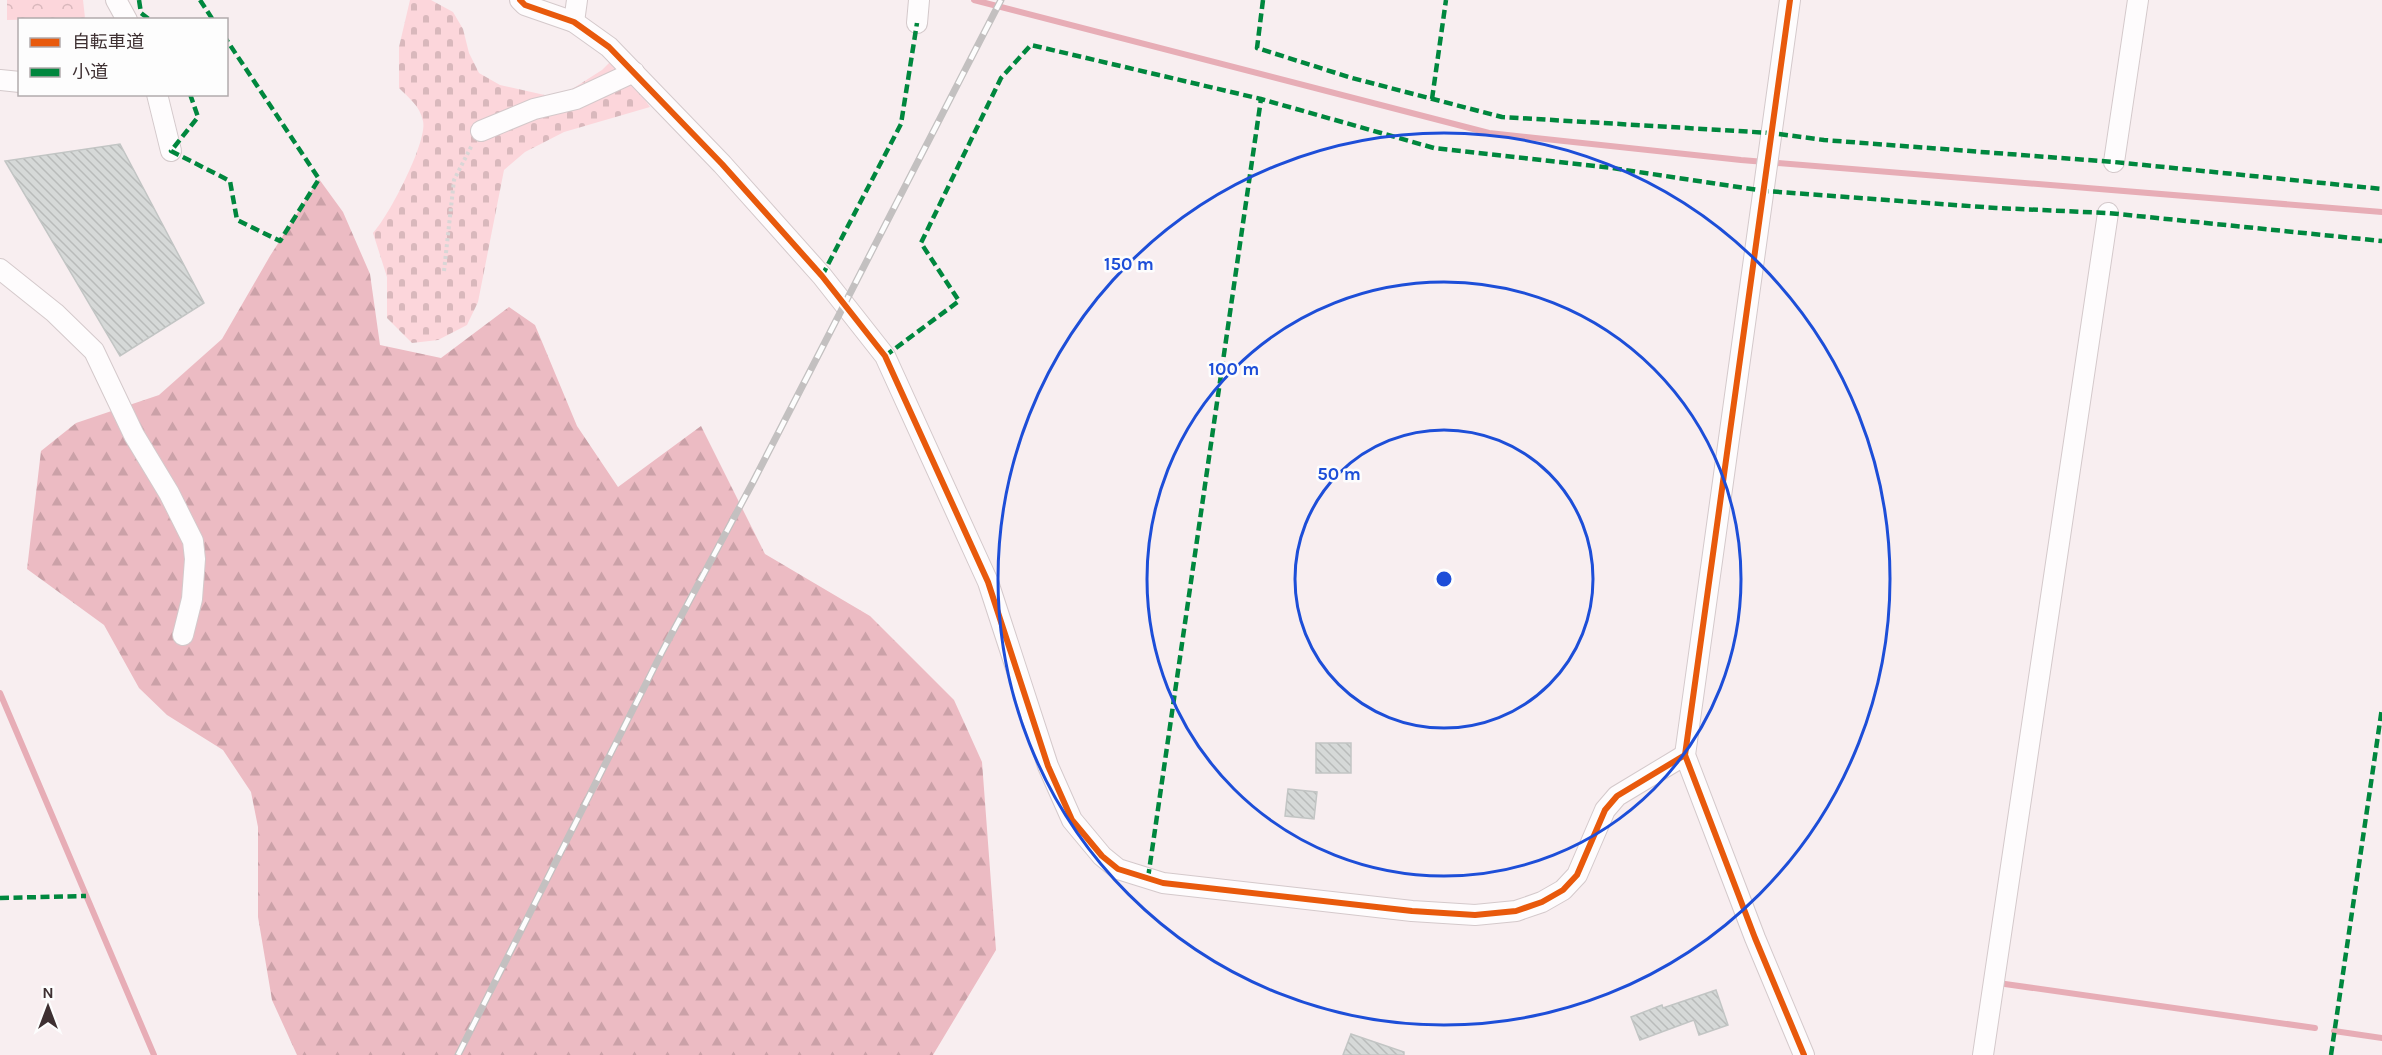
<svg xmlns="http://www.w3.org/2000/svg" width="2382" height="1055" font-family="Karla,'Noto Sans JP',sans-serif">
<defs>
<pattern id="forest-firs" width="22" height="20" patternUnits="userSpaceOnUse" patternTransform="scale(1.5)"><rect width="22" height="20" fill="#ecbbc3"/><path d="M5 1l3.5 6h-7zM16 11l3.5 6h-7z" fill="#cba1a8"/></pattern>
<pattern id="cemetery-stones" width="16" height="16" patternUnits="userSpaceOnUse" patternTransform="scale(1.5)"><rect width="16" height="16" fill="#fcd6db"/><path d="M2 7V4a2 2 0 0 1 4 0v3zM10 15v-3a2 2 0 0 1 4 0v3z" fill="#d9b8bc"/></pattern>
<pattern id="park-crowns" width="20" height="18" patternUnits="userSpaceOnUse" patternTransform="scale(1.5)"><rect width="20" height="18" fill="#fcd6db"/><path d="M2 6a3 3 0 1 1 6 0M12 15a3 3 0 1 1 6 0" fill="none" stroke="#d9b8bc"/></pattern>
<pattern id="building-back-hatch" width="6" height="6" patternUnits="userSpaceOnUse" patternTransform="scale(1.5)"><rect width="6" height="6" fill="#d6d9d8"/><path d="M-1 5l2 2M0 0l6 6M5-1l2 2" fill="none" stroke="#b9bbba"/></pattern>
</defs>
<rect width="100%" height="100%" fill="#f8eef0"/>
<path fill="url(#forest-firs)" d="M319,179L343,212L370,274L380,345L441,358L509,307L535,325L577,426L618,487L701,426L765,554L870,616L954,700L982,762L996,950L933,1055H297L272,1000L258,917V827L251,792L223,750L167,715L139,688L104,625L27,569L41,451L76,423L159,395L222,339L270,256Z"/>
<path fill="url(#cemetery-stones)" d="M410,0H431L453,12L463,29L469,53L479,73L500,85L558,98L602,70L615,57L650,107L564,132L525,152L504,170L478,302L467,325L438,340L412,343L387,318V277L373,233C388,218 428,141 423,121C420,106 409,98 399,88V47Z"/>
<path fill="url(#park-crowns)" d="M7,0H83L85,18L7,20Z"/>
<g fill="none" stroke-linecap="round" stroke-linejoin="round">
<g stroke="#e7adb6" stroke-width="6">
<path d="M974,0L1489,133L1741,160L2382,212"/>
<path d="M0,693L154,1055"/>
<path d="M2005,984L2315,1028"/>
<path d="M2334,1031L2382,1038"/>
</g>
</g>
<g fill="url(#building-back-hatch)" stroke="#c2c5c4" stroke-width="1.5">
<path d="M120,144L204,303L120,356L5,161Z"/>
<rect x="1316" y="743" width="35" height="30"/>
<path d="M1288,789L1317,792L1314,819L1285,816Z"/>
<path d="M1716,990L1728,1025L1699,1035L1694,1020L1640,1040L1631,1017L1662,1005L1663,1008Z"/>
<path d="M1351,1034L1404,1052V1055H1343Z"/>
</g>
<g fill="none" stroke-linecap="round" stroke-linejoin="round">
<g stroke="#d4c9cb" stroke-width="22">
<g id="minor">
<path d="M116,0L127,20"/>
<path d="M520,0L525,5L574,22L609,47L722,164L822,276L885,356L988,582L1048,766L1072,820L1102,856L1118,869L1163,883L1412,911L1475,915L1516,911L1542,902L1563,890L1577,875L1605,810L1617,796L1685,755"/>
<path d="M1790,0L1685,755L1755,938L1804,1055"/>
<path d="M574,22L577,0"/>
<path d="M917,23L919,0"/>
<path d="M0,80L20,82"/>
<path d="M157,94L171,151"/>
<path d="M481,131L534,109L576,99L634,72"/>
<path d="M2114,162L2138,0"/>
<path d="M0,269L55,313L94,351L134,435L169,493L193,541L195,559L192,599L183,635"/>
<path d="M1983,1055L2108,213"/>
</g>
</g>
<path stroke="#d9d6d6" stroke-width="4" stroke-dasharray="3 3" stroke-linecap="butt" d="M444,271L454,180L472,145"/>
<use href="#minor" stroke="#fefcfd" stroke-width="20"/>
<g stroke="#c3c0c0" stroke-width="7">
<path id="rail" d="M458,1055L663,650L753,482L1001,0"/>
</g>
<use href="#rail" stroke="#fdfdfd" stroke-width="4.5" stroke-dasharray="14" stroke-linecap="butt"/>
<g stroke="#00873e" stroke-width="4.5" stroke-dasharray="9 4.5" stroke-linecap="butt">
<path d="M139,0L141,13L150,20"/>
<path d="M200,0L213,20"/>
<path d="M1263,0L1257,48L1352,78L1502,117L1771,133L1824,140L2114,162L2382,189"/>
<path d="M190,94L198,117L171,151L230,181L237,220L280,241L319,179L226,39"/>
<path d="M1432,99L1446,0"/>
<path d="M822,276L901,124L917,23"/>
<path d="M885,356L959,301L921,243L1001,78L1031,45L1261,99L1434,148L1612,168L1765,191L1996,208L2108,213L2382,241"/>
<path d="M1148,878L1261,99"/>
<path d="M0,898L86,896"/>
<path d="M2331,1055L2382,708"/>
</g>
<g stroke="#fdfdfd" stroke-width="10">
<g id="cycleway">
<path d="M520,0L525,5L574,22L609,47L722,164L822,276L885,356L988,582L1048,766L1072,820L1102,856L1118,869L1163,883L1412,911L1475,915L1516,911L1542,902L1563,890L1577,875L1605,810L1617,796L1685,755"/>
<path d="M1790,0L1685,755L1755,938L1804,1055"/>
</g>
</g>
<use href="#cycleway" stroke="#e8590c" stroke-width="6"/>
</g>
<g fill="none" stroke="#1d4ed8" stroke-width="3">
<circle cx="1444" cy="579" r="149"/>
<circle cx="1444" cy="579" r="297"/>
<circle cx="1444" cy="579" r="446"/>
</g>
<circle cx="1444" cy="579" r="9" fill="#1d4ed8" stroke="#fdfdfd" stroke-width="3"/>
<g font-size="18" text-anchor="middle" font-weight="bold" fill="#1d4ed8" stroke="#fdfdfd" stroke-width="5" stroke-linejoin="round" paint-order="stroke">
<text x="1129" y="270">150 m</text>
<text x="1234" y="375">100 m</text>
<text x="1339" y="480">50 m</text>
</g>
<rect x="18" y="18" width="210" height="78" fill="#fdfdfd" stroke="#b1abac" stroke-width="1.5"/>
<rect x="30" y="38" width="30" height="9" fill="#e8590c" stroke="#b1abac" stroke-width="1.5"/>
<text x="72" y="48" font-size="18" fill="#3e3032">自転車道</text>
<rect x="30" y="68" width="30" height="9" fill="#00873e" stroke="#b1abac" stroke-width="1.5"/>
<text x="72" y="78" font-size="18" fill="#3e3032">小道</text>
<g transform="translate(48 1007)" stroke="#fdfdfd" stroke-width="4.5" paint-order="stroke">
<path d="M0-4.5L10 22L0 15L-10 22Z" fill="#3e3032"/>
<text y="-9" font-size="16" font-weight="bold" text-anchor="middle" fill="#3e3032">N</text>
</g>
</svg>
